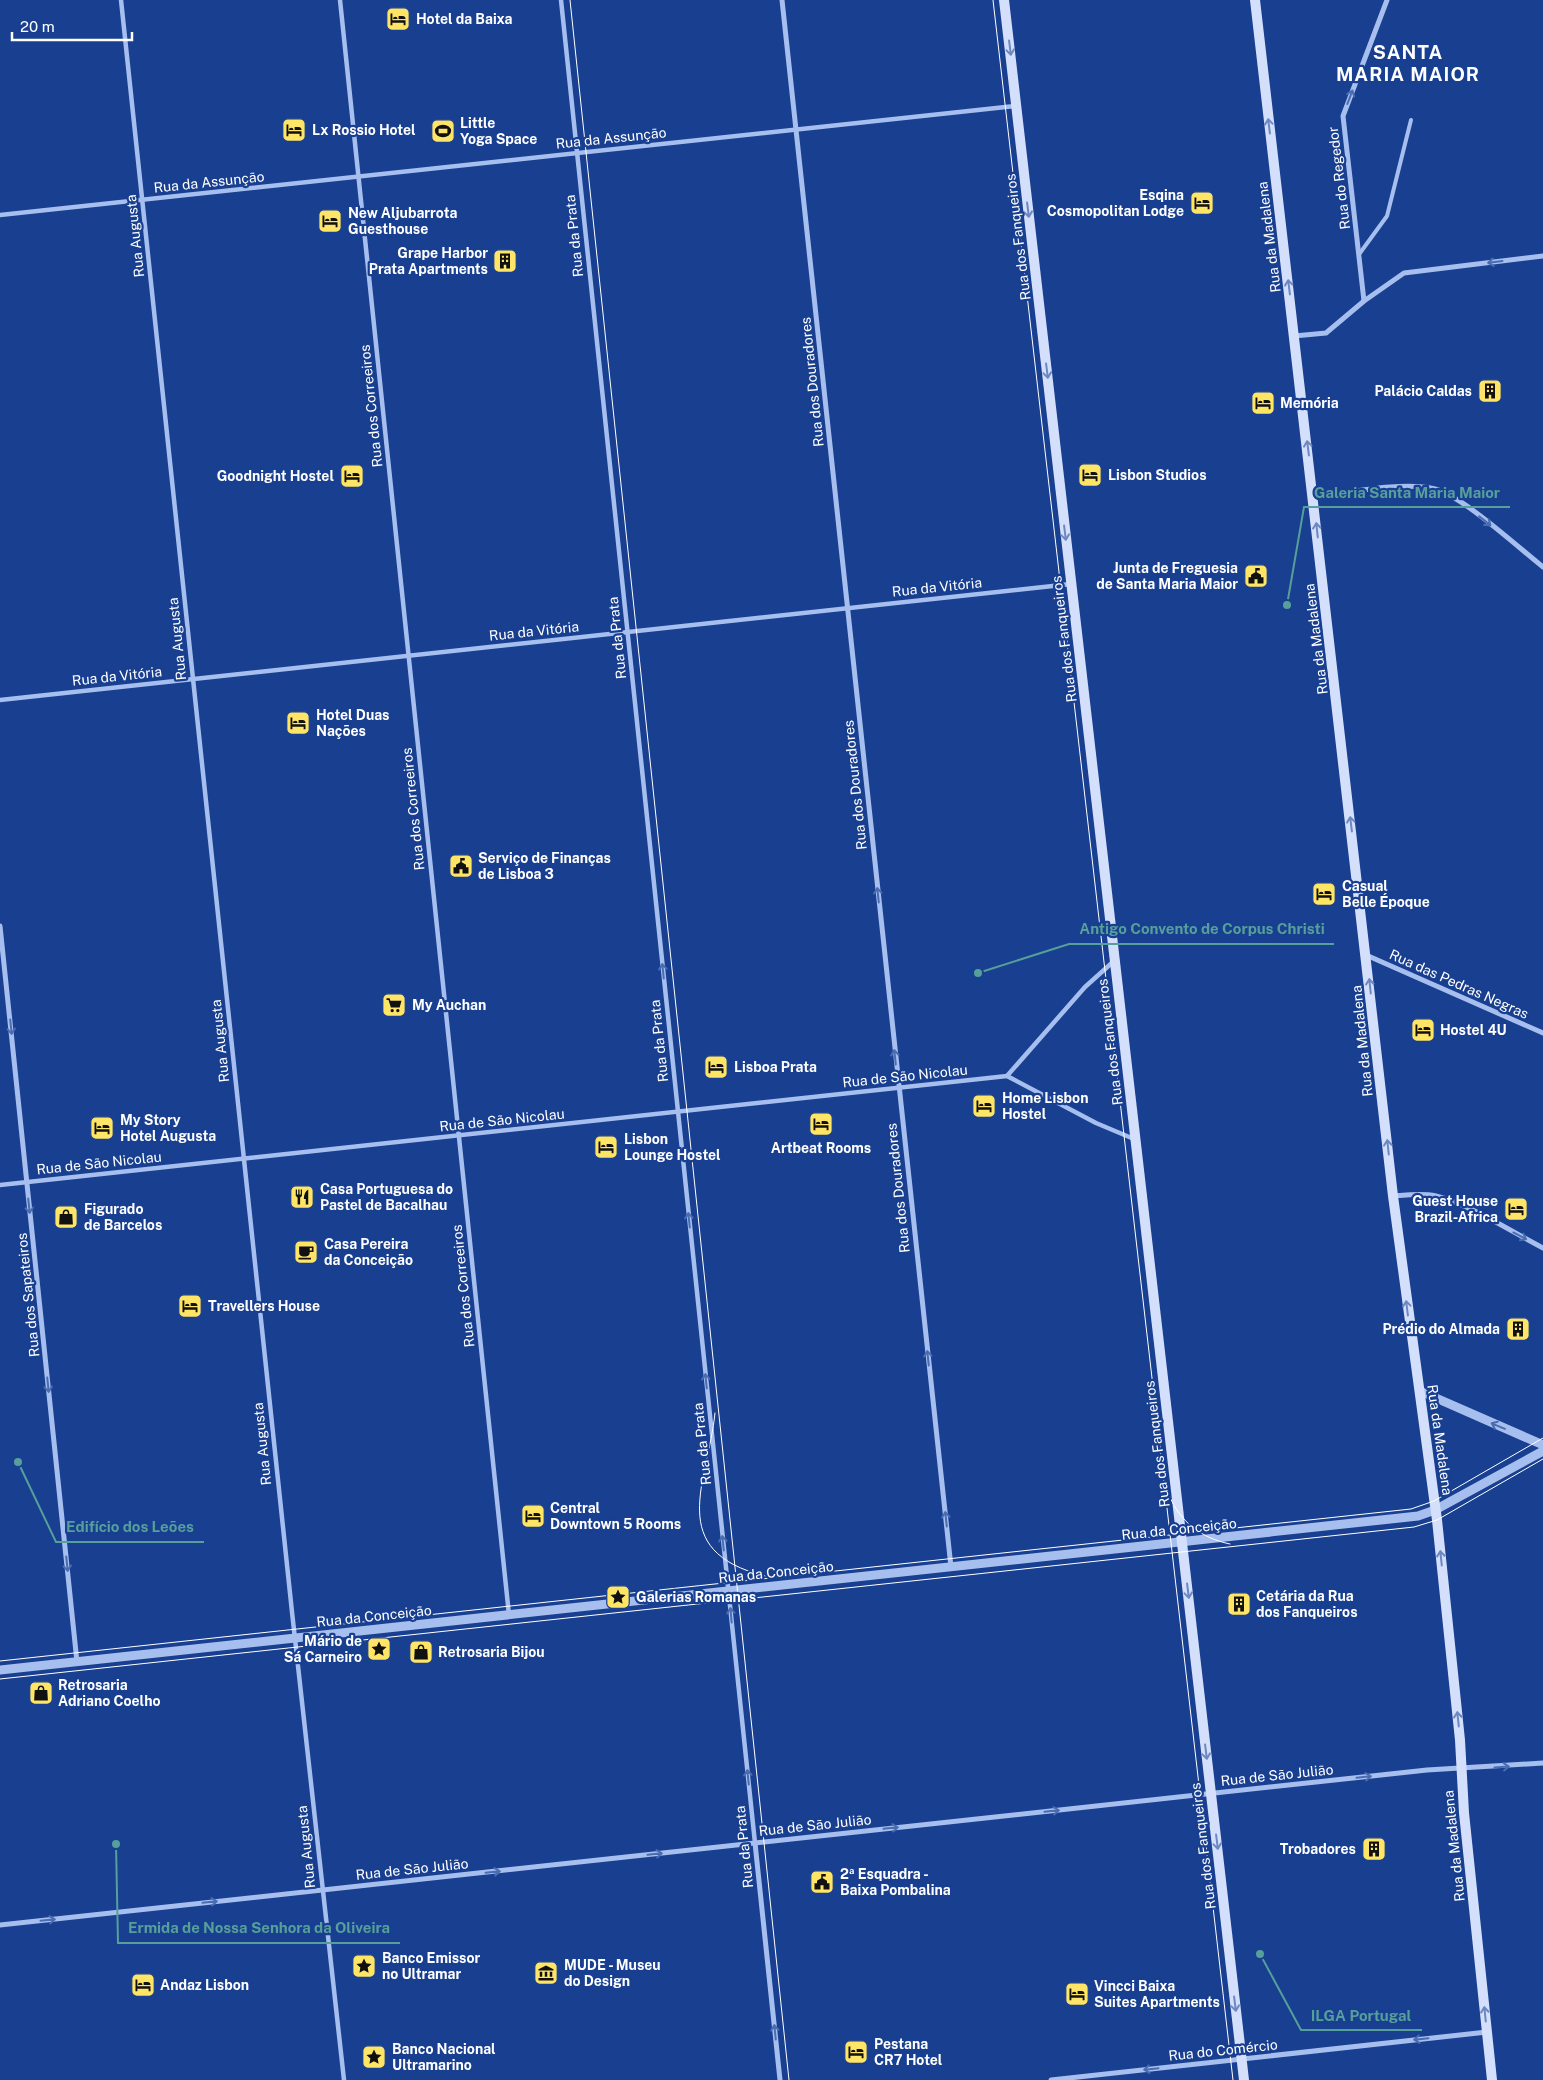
<svg xmlns="http://www.w3.org/2000/svg" width="1543" height="2080" font-family="'Public Sans',sans-serif">
<rect width="100%" height="100%" fill="#183f90"/>
<g fill="none" stroke-linecap="round" stroke-linejoin="round">
<path stroke="#a7bfef" stroke-width="4" d="M1360,253L1387,216L1411,120"/>
<g stroke="#a7bfef" stroke-width="4.5">
<path d="M121,0L292,1612L344,2080"/>
<path d="M340,0L509,1615"/>
<path d="M561,0L755,1843"/>
<path d="M0,215L1015,106"/>
<path d="M0,700L1071,584"/>
<path d="M1114,961L1085,987L1007,1076L1096,1123L1134,1139"/>
<path d="M0,1185L1007,1076"/>
</g>
<g stroke="#a7bfef" stroke-width="5">
<path d="M782,0L951,1567"/>
<path d="M1364,301L1343,116L1387,0"/>
<path d="M1294,336L1326,333L1364,301L1404,273L1543,256"/>
<path d="M1313,497C1348,493 1402,481 1435,489C1461,495 1519,548 1543,567"/>
<path d="M0,926L77,1662"/>
<path d="M1366,955L1543,1033"/>
<path d="M1393,1196C1407,1195 1422,1193 1436,1196C1469,1204 1512,1232 1543,1248"/>
<path d="M755,1843L780,2080"/>
<path d="M0,1925L1427,1770L1543,1763"/>
<path d="M1051,2080L1487,2032"/>
</g>
<g stroke="#a7bfef" stroke-width="9">
<path d="M1420,1391L1543,1445"/>
<path d="M0,1670L1418,1516L1435,1510L1543,1451"/>
</g>
<g stroke="#d4e0fb" stroke-width="10">
<path d="M1004,0L1244,2080"/>
<path d="M1255,0L1393,1196L1437,1520L1460,1740L1464,1813L1492,2080"/>
</g>
<g stroke="#fff" stroke-width="1">
<path d="M570,0L789,2080"/>
<path d="M993,0L1233,2080"/>
<path d="M715,1413C708,1482 664,1551 765,1576"/>
<path d="M1169,1495C1180,1522 1201,1538 1230,1544"/>
<path d="M0,1661L1411,1509L1434,1501L1543,1438"/>
<path d="M0,1679L1414,1527L1437,1520L1543,1459"/>
</g>
</g>
<defs><path id="oneway-shaft" d="M-6 0H5M1.5-3L5.5 0L1.5 3" fill="none" stroke-width="1.6" stroke-linecap="round" stroke-linejoin="round" transform="scale(1.25)"/></defs>
<g stroke="#6d87c0">
<use href="#oneway-shaft" transform="translate(1010 48) rotate(83)"/>
<use href="#oneway-shaft" transform="translate(1269 126) rotate(-97)"/>
<use href="#oneway-shaft" transform="translate(1028 210) rotate(83)"/>
<use href="#oneway-shaft" transform="translate(1289 287) rotate(-97)"/>
<use href="#oneway-shaft" transform="translate(1047 371) rotate(83)"/>
<use href="#oneway-shaft" transform="translate(1308 448) rotate(-97)"/>
<use href="#oneway-shaft" transform="translate(1317 530) rotate(-96)"/>
<use href="#oneway-shaft" transform="translate(1065 533) rotate(83)"/>
<use href="#oneway-shaft" transform="translate(1351 824) rotate(-97)"/>
<use href="#oneway-shaft" transform="translate(1370 986) rotate(-96)"/>
<use href="#oneway-shaft" transform="translate(1388 1147) rotate(-96)"/>
<use href="#oneway-shaft" transform="translate(1407 1308) rotate(-97)"/>
<use href="#oneway-shaft" transform="translate(1441 1558) rotate(-96)"/>
<use href="#oneway-shaft" transform="translate(1188 1591) rotate(83)"/>
<use href="#oneway-shaft" transform="translate(1458 1719) rotate(-96)"/>
<use href="#oneway-shaft" transform="translate(1206 1752) rotate(83)"/>
<use href="#oneway-shaft" transform="translate(1217 1842) rotate(83)"/>
<use href="#oneway-shaft" transform="translate(1235 2004) rotate(83)"/>
<use href="#oneway-shaft" transform="translate(1485 2014) rotate(-96)"/>
</g>
<g stroke="#4a6cb1">
<use href="#oneway-shaft" transform="translate(1350 97) rotate(-69)"/>
<use href="#oneway-shaft" transform="translate(1495 262) rotate(173)"/>
<use href="#oneway-shaft" transform="translate(1485 521) rotate(38)"/>
<use href="#oneway-shaft" transform="translate(878 895) rotate(-96)"/>
<use href="#oneway-shaft" transform="translate(663 971) rotate(-96)"/>
<use href="#oneway-shaft" transform="translate(11 1027) rotate(84)"/>
<use href="#oneway-shaft" transform="translate(895 1057) rotate(-96)"/>
<use href="#oneway-shaft" transform="translate(29 1206) rotate(84)"/>
<use href="#oneway-shaft" transform="translate(689 1220) rotate(-96)"/>
<use href="#oneway-shaft" transform="translate(1520 1236) rotate(28)"/>
<use href="#oneway-shaft" transform="translate(928 1358) rotate(-96)"/>
<use href="#oneway-shaft" transform="translate(706 1381) rotate(-96)"/>
<use href="#oneway-shaft" transform="translate(48 1385) rotate(84)"/>
<use href="#oneway-shaft" transform="translate(1498 1426) rotate(-157)"/>
<use href="#oneway-shaft" transform="translate(946 1519) rotate(-96)"/>
<use href="#oneway-shaft" transform="translate(723 1543) rotate(-96)"/>
<use href="#oneway-shaft" transform="translate(67 1564) rotate(84)"/>
<use href="#oneway-shaft" transform="translate(731 1615) rotate(-95)"/>
<use href="#oneway-shaft" transform="translate(1502 1767) rotate(-4)"/>
<use href="#oneway-shaft" transform="translate(748 1777) rotate(-96)"/>
<use href="#oneway-shaft" transform="translate(1364 1777) rotate(-6)"/>
<use href="#oneway-shaft" transform="translate(1052 1811) rotate(-6)"/>
<use href="#oneway-shaft" transform="translate(891 1828) rotate(-6)"/>
<use href="#oneway-shaft" transform="translate(655 1854) rotate(-6)"/>
<use href="#oneway-shaft" transform="translate(493 1872) rotate(-6)"/>
<use href="#oneway-shaft" transform="translate(210 1902) rotate(-6)"/>
<use href="#oneway-shaft" transform="translate(48 1920) rotate(-6)"/>
<use href="#oneway-shaft" transform="translate(775 2032) rotate(-96)"/>
<use href="#oneway-shaft" transform="translate(1421 2039) rotate(174)"/>
<use href="#oneway-shaft" transform="translate(1151 2069) rotate(174)"/>
</g>
<defs>
<g id="hotel-square" transform="scale(1.25)"><rect x="-9" y="-9" width="18" height="18" rx="4" fill="#ffe565" stroke="#183f90"/><path d="M-6-4.5h1.5V1H6V5H4.5V3h-9V5H-6ZM-4 0a1.8 1.8 0 1 1 3.6 0ZM.5 0V-2.5h3Q6-2.5 6 0Z" fill="#111"/></g>
<g id="stadium-square" transform="scale(1.25)"><rect x="-9" y="-9" width="18" height="18" rx="4" fill="#ffe565" stroke="#183f90"/><path d="M0-5a6.5 5 0 1 0 0 10a6.5 5 0 1 0 0-10ZM-3.5-1.8h7v3.6h-7Z" fill="#111"/></g>
<g id="building-square" transform="scale(1.25)"><rect x="-9" y="-9" width="18" height="18" rx="4" fill="#ffe565" stroke="#183f90"/><path d="M-4-6H4V6H1V3H-1V6H-4ZM-2.5-4.3h1.7v1.8h-1.7ZM.8-4.3h1.7v1.8H.8ZM-2.5-1h1.7V.8h-1.7ZM.8-1h1.7V.8H.8Z" fill="#111"/></g>
<g id="civic-square" transform="scale(1.25)"><rect x="-9" y="-9" width="18" height="18" rx="4" fill="#ffe565" stroke="#183f90"/><path d="M-.6-6.5H3V-4.5H.6V-3L4-1V1h2V6H-6V1h2V-1L-.6-3ZM-1.2 2.5V6h2.4V2.5Z" fill="#111"/></g>
<g id="supermarket-square" transform="scale(1.25)"><rect x="-9" y="-9" width="18" height="18" rx="4" fill="#ffe565" stroke="#183f90"/><path d="M-6-5.5h2.5l.6 2H6L4.5 2H-2.5L-4.4-4H-6ZM-1.5 3.2a1.3 1.3 0 1 0 .1 0ZM3 3.2a1.3 1.3 0 1 0 .1 0Z" fill="#111"/></g>
<g id="restaurant-square" transform="scale(1.25)"><rect x="-9" y="-9" width="18" height="18" rx="4" fill="#ffe565" stroke="#183f90"/><path d="M-5-6h1v4h1v-4h1v4h1v-4h1v5L-1.5 .5V6h-2V.5L-5-1ZM5-6V6H3V1.5H1.5Q1.5-4 5-6Z" fill="#111"/></g>
<g id="shop-square" transform="scale(1.25)"><rect x="-9" y="-9" width="18" height="18" rx="4" fill="#ffe565" stroke="#183f90"/><path d="M-5-2.5h2.3a2.7 3.5 0 0 1 5.4 0H5L5.5 6h-11ZM-1.5-2.5h3a1.5 2.3 0 0 0-3 0Z" fill="#111"/></g>
<g id="cafe-square" transform="scale(1.25)"><rect x="-9" y="-9" width="18" height="18" rx="4" fill="#ffe565" stroke="#183f90"/><path d="M-5.5-4.5H6V0H3Q3 3.5 0 3.5H-2.5Q-5.5 3.5-5.5 0ZM3-3.2v2h1.7v-2ZM-6 4.5H4V6H-6Z" fill="#111"/></g>
<g id="sight-square" transform="scale(1.25)"><rect x="-9" y="-9" width="18" height="18" rx="4" fill="#ffe565" stroke="#183f90"/><path d="M0-6L1.8-2.2L6-1.7L2.9 1.2L3.7 5.4L0 3.3L-3.7 5.4L-2.9 1.2L-6-1.7L-1.8-2.2Z" fill="#111"/></g>
<g id="museum-square" transform="scale(1.25)"><rect x="-9" y="-9" width="18" height="18" rx="4" fill="#ffe565" stroke="#183f90"/><path d="M0-6L6-3V-2H-6V-3ZM-5-1h2V3h-2ZM-1-1h2V3h-2ZM3-1h2V3H3ZM-6 4H6V6H-6Z" fill="#111"/></g>
</defs>
<g fill-rule="evenodd">
<use href="#hotel-square" x="398" y="19"/>
<use href="#hotel-square" x="294" y="130"/>
<use href="#stadium-square" x="443" y="131"/>
<use href="#hotel-square" x="1202" y="203"/>
<use href="#hotel-square" x="330" y="221"/>
<use href="#building-square" x="505" y="261"/>
<use href="#building-square" x="1490" y="391"/>
<use href="#hotel-square" x="1263" y="403"/>
<use href="#hotel-square" x="1090" y="475"/>
<use href="#hotel-square" x="352" y="476"/>
<use href="#civic-square" x="1256" y="576"/>
<use href="#hotel-square" x="298" y="723"/>
<use href="#civic-square" x="461" y="866"/>
<use href="#hotel-square" x="1324" y="894"/>
<use href="#supermarket-square" x="394" y="1005"/>
<use href="#hotel-square" x="1423" y="1030"/>
<use href="#hotel-square" x="716" y="1067"/>
<use href="#hotel-square" x="984" y="1106"/>
<use href="#hotel-square" x="821" y="1124"/>
<use href="#hotel-square" x="102" y="1128"/>
<use href="#hotel-square" x="606" y="1147"/>
<use href="#restaurant-square" x="302" y="1197"/>
<use href="#hotel-square" x="1516" y="1209"/>
<use href="#shop-square" x="66" y="1217"/>
<use href="#cafe-square" x="306" y="1252"/>
<use href="#hotel-square" x="190" y="1306"/>
<use href="#building-square" x="1518" y="1329"/>
<use href="#hotel-square" x="533" y="1516"/>
<use href="#sight-square" x="618" y="1597"/>
<use href="#building-square" x="1239" y="1604"/>
<use href="#sight-square" x="379" y="1649"/>
<use href="#shop-square" x="421" y="1652"/>
<use href="#shop-square" x="41" y="1693"/>
<use href="#building-square" x="1374" y="1849"/>
<use href="#civic-square" x="822" y="1882"/>
<use href="#sight-square" x="364" y="1966"/>
<use href="#museum-square" x="546" y="1973"/>
<use href="#hotel-square" x="143" y="1985"/>
<use href="#hotel-square" x="1077" y="1994"/>
<use href="#hotel-square" x="856" y="2052"/>
<use href="#sight-square" x="374" y="2057"/>
</g>
<g text-anchor="middle" dominant-baseline="central" stroke-width="4.5" stroke-linejoin="round" paint-order="stroke">
<g font-size="14" font-weight="bold" fill="#fff" stroke="#183f90" text-anchor="start">
<text x="416" y="19">Hotel da Baixa</text>
<text x="460" y="123">Little<tspan x="460" dy="16">Yoga Space</tspan></text>
<text x="312" y="130">Lx Rossio Hotel</text>
<text x="1184" y="195" text-anchor="end">Esqina<tspan x="1184" dy="16">Cosmopolitan Lodge</tspan></text>
<text x="348" y="213">New Aljubarrota<tspan x="348" dy="16">Guesthouse</tspan></text>
<text x="488" y="253" text-anchor="end">Grape Harbor<tspan x="488" dy="16">Prata Apartments</tspan></text>
<text x="1472" y="391" text-anchor="end">Palácio Caldas</text>
<text x="1280" y="403">Memória</text>
<text x="1108" y="475">Lisbon Studios</text>
<text x="334" y="476" text-anchor="end">Goodnight Hostel</text>
<text x="1238" y="568" text-anchor="end">Junta de Freguesia<tspan x="1238" dy="16">de Santa Maria Maior</tspan></text>
<text x="316" y="715">Hotel Duas<tspan x="316" dy="16">Nações</tspan></text>
<text x="478" y="858">Serviço de Finanças<tspan x="478" dy="16">de Lisboa 3</tspan></text>
<text x="1342" y="886">Casual<tspan x="1342" dy="16">Belle Époque</tspan></text>
<text x="412" y="1005">My Auchan</text>
<text x="1440" y="1030">Hostel 4U</text>
<text x="734" y="1067">Lisboa Prata</text>
<text x="1002" y="1098">Home Lisbon<tspan x="1002" dy="16">Hostel</tspan></text>
<text x="120" y="1120">My Story<tspan x="120" dy="16">Hotel Augusta</tspan></text>
<text x="624" y="1139">Lisbon<tspan x="624" dy="16">Lounge Hostel</tspan></text>
<text x="821" y="1148" text-anchor="middle">Artbeat Rooms</text>
<text x="320" y="1189">Casa Portuguesa do<tspan x="320" dy="16">Pastel de Bacalhau</tspan></text>
<text x="1498" y="1201" text-anchor="end">Guest House<tspan x="1498" dy="16">Brazil-Africa</tspan></text>
<text x="84" y="1209">Figurado<tspan x="84" dy="16">de Barcelos</tspan></text>
<text x="324" y="1244">Casa Pereira<tspan x="324" dy="16">da Conceição</tspan></text>
<text x="208" y="1306">Travellers House</text>
<text x="1500" y="1329" text-anchor="end">Prédio do Almada</text>
<text x="550" y="1508">Central<tspan x="550" dy="16">Downtown 5 Rooms</tspan></text>
<text x="1256" y="1596">Cetária da Rua<tspan x="1256" dy="16">dos Fanqueiros</tspan></text>
<text x="636" y="1597">Galerias Romanas</text>
<text x="362" y="1641" text-anchor="end">Mário de<tspan x="362" dy="16">Sá Carneiro</tspan></text>
<text x="438" y="1652">Retrosaria Bijou</text>
<text x="58" y="1685">Retrosaria<tspan x="58" dy="16">Adriano Coelho</tspan></text>
<text x="1356" y="1849" text-anchor="end">Trobadores</text>
<text x="840" y="1874">2ª Esquadra -<tspan x="840" dy="16">Baixa Pombalina</tspan></text>
<text x="382" y="1958">Banco Emissor<tspan x="382" dy="16">no Ultramar</tspan></text>
<text x="564" y="1965">MUDE - Museu<tspan x="564" dy="16">do Design</tspan></text>
<text x="160" y="1985">Andaz Lisbon</text>
<text x="1094" y="1986">Vincci Baixa<tspan x="1094" dy="16">Suites Apartments</tspan></text>
<text x="874" y="2044">Pestana<tspan x="874" dy="16">CR7 Hotel</tspan></text>
<text x="392" y="2049">Banco Nacional<tspan x="392" dy="16">Ultramarino</tspan></text>
</g>
<g font-size="14" fill="#fff" stroke="#183f90">
<text transform="translate(611 138) rotate(-6)">Rua da Assunção</text>
<text transform="translate(1339 178) rotate(-97)">Rua do Regedor</text>
<text transform="translate(209 182) rotate(-6)">Rua da Assunção</text>
<text transform="translate(135 236) rotate(-96)">Rua Augusta</text>
<text transform="translate(574 236) rotate(-96)">Rua da Prata</text>
<text transform="translate(1018 237) rotate(-97)">Rua dos Fanqueiros</text>
<text transform="translate(1269 237) rotate(-97)">Rua da Madalena</text>
<text transform="translate(812 382) rotate(-96)">Rua dos Douradores</text>
<text transform="translate(371 406) rotate(-96)">Rua dos Correeiros</text>
<text transform="translate(937 587) rotate(-6)">Rua da Vitória</text>
<text transform="translate(534 631) rotate(-6)">Rua da Vitória</text>
<text transform="translate(617 638) rotate(-96)">Rua da Prata</text>
<text transform="translate(177 639) rotate(-96)">Rua Augusta</text>
<text transform="translate(1064 639) rotate(-97)">Rua dos Fanqueiros</text>
<text transform="translate(1316 639) rotate(-97)">Rua da Madalena</text>
<text transform="translate(117 676) rotate(-6)">Rua da Vitória</text>
<text transform="translate(855 785) rotate(-96)">Rua dos Douradores</text>
<text transform="translate(413 809) rotate(-96)">Rua dos Correeiros</text>
<text transform="translate(1459 984) rotate(24)">Rua das Pedras Negras</text>
<text transform="translate(220 1041) rotate(-96)">Rua Augusta</text>
<text transform="translate(659 1041) rotate(-96)">Rua da Prata</text>
<text transform="translate(1362 1041) rotate(-96)">Rua da Madalena</text>
<text transform="translate(1110 1042) rotate(-97)">Rua dos Fanqueiros</text>
<text transform="translate(905 1076) rotate(-6)">Rua de São Nicolau</text>
<text transform="translate(502 1120) rotate(-6)">Rua de São Nicolau</text>
<text transform="translate(99 1163) rotate(-6)">Rua de São Nicolau</text>
<text transform="translate(898 1188) rotate(-96)">Rua dos Douradores</text>
<text transform="translate(463 1286) rotate(-96)">Rua dos Correeiros</text>
<text transform="translate(28 1295) rotate(-96)">Rua dos Sapateiros</text>
<text transform="translate(1440 1440) rotate(82)">Rua da Madalena</text>
<text transform="translate(262 1444) rotate(-96)">Rua Augusta</text>
<text transform="translate(702 1444) rotate(-96)">Rua da Prata</text>
<text transform="translate(1157 1444) rotate(-97)">Rua dos Fanqueiros</text>
<text transform="translate(1179 1529) rotate(-6)">Rua da Conceição</text>
<text transform="translate(776 1572) rotate(-6)">Rua da Conceição</text>
<text transform="translate(374 1616) rotate(-6)">Rua da Conceição</text>
<text transform="translate(1277 1775) rotate(-6)">Rua de São Julião</text>
<text transform="translate(815 1825) rotate(-6)">Rua de São Julião</text>
<text transform="translate(1203 1846) rotate(-97)">Rua dos Fanqueiros</text>
<text transform="translate(1454 1846) rotate(-96)">Rua da Madalena</text>
<text transform="translate(306 1847) rotate(-96)">Rua Augusta</text>
<text transform="translate(744 1847) rotate(-96)">Rua da Prata</text>
<text transform="translate(412 1869) rotate(-6)">Rua de São Julião</text>
<text transform="translate(1223 2050) rotate(-6)">Rua do Comércio</text>
</g>
<g font-size="19" font-weight="bold" letter-spacing="1" fill="#fff" stroke="#183f90">
<text x="1408" y="52">SANTA<tspan x="1408" dy="22">MARIA MAIOR</tspan></text>
</g>
</g>
<path fill="none" stroke="#579f9a" stroke-width="2" d="M1287 605L1304 507H1510M978 973L1069 944H1334M18 1462L56 1542H204M116 1844L118 1943H400M1260 1954L1301 2030H1422"/>
<g fill="#579f9a" stroke="#183f90" stroke-width="2">
<circle cx="1287" cy="605" r="5"/>
<circle cx="978" cy="973" r="5"/>
<circle cx="18" cy="1462" r="5"/>
<circle cx="116" cy="1844" r="5"/>
<circle cx="1260" cy="1954" r="5"/>
</g>
<g font-size="15" text-anchor="middle" font-weight="bold" fill="#579f9a" stroke="#183f90" stroke-width="4.5" stroke-linejoin="round" paint-order="stroke">
<text x="1407" y="498">Galeria Santa Maria Maior</text>
<text x="1202" y="934">Antigo Convento de Corpus Christi</text>
<text x="130" y="1532">Edifício dos Leões</text>
<text x="259" y="1933">Ermida de Nossa Senhora da Oliveira</text>
<text x="1361" y="2021">ILGA Portugal</text>
</g>
<path d="M12 32v8h120v-8" fill="none" stroke="#ffffff" stroke-width="2.5"/>
<text x="20" y="32" font-size="15" fill="#ffffff" stroke="#183f90" stroke-width="4" paint-order="stroke">20 m</text>
</svg>
